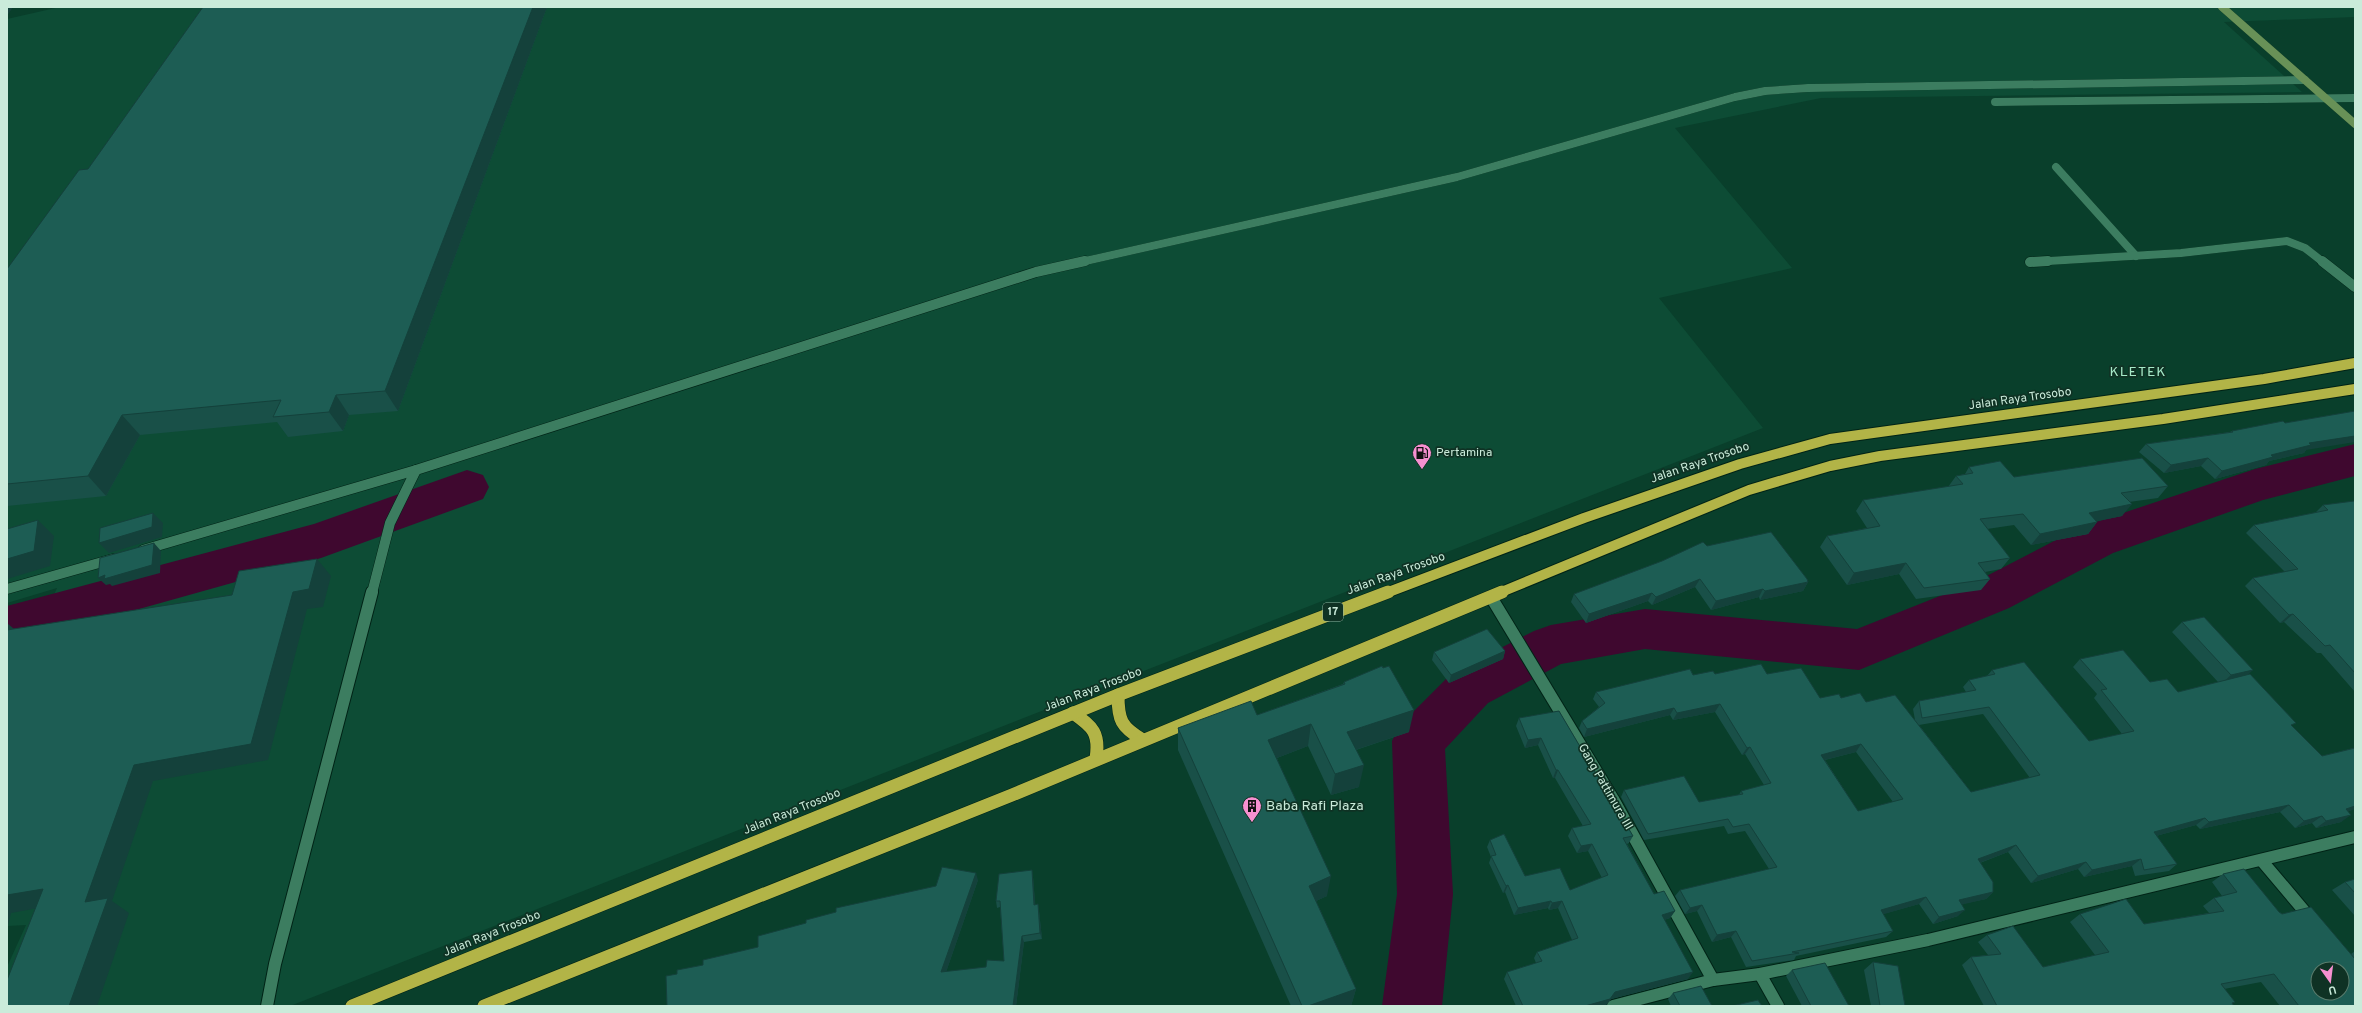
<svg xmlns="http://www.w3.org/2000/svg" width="2362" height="1013" font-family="Overpass,sans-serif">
<rect width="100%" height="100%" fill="#093f2b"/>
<path fill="#0d4c35" d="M60,7H2355V17L2224,22L2302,92L1821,98L1675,128L1792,268L1659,298L1763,428L290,1006H7V967L26,925L7,926V702L57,588L7,603V19Z"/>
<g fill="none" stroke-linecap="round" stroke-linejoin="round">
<g fill="#3f082f" fill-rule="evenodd">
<path d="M2355,444V476L2263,500L2113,553L2009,608L1859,670L1645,649L1561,664L1488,703L1445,749L1453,894L1442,1006H1382L1397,894L1392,741L1400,725L1452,673L1534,631L1551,625L1645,609L1857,629L1975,582L2081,527L2255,469Z"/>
<path d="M467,470L483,475L489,487L483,499L321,558L7,646V606L314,524Z"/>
</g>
<g stroke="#002316" stroke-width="8">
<g id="minor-far2">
<path d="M1995,102L2355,98"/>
<path d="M2056,167L2136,256"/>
<path d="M1081,262L1457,177L1735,97L1765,91L1808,88L2305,80"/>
<path d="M2031,262L2181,253L2287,241L2305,248L2323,262"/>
</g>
</g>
<g stroke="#002316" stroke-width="11">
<g id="minor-far1">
<path d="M2322,261L2355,287"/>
<path d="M2030,262L2048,261"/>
<path d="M143,550L416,470L1036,272L1085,261"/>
<path d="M7,589L113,559"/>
<path d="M372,593L390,523L416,470"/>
</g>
</g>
<g stroke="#002316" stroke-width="14">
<g id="minor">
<path d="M1491,597L1613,799L1713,980"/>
<path d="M2262,861L2311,919"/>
<path d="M1760,974L1778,1006"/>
<path d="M267,1006L275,964L372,592"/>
<path d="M1613,1006L1713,980L1760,974L1928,940L2355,837"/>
</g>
</g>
<g stroke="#002316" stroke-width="8">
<path id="secondary" d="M2222,7L2355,124"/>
</g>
<g stroke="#002316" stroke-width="12">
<g id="trunk-far1">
<path d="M1386,593L1584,518L1740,464L1830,439L2264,379L2355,363"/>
<path d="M1499,593L1749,490L1830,466L1880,456L2163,419L2355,389"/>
</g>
</g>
<g stroke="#002316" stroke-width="14">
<g id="trunk">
<path d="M1118,695C1118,720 1121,727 1143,740"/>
<path d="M1073,713C1093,727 1100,733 1096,759"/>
<path d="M352,1006L1118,695L1388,592"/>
<path d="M484,1006L1012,795L1502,592"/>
</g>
</g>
<use href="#minor-far2" stroke="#3c7d60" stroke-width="8"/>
<use href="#minor-far1" stroke="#3c7d60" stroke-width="10"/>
<use href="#minor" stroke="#3c7d60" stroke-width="12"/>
<use href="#secondary" stroke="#689157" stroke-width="8"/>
<use href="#trunk-far1" stroke="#b2b447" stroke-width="10"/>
<use href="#trunk" stroke="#b2b447" stroke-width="13"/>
</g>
<g fill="#195048" fill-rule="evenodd">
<path d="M203,7H547L398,411L349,415L343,431L288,437L277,422L140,435L106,496L7,506V269L88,169Z"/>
<path d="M2232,431L2306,450L2304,453L2269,461L2266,465L2215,479L2201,466L2164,473L2139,452L2146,444L2230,432Z"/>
<path d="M1969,467L2014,477L2168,486L2158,498L2129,502L2122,516L2096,521L2097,522L2088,534L2031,545L2014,525L1987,529L2010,558L2001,569L1985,572L1990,579L1981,590L1916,599L1899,574L1847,585L1820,547L1827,536L1867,528L1856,511L1863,500L1948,487L1956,476L1965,474Z"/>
<path d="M2355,502V692L2321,653H2317L2284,622L2280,623L2245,586L2253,578L2285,572L2246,533L2254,525L2315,513L2323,505Z"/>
<path d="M1707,546L1808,582L1803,591L1760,600L1759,597L1711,610L1695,587L1652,605L1648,601L1586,623L1571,602L1574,594Z"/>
<path d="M2182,622L2248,675L2292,726L2322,756L2354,748L2355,747V809L2348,811L2341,822L2316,828L2312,823L2295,828L2280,812L2200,829L2196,825L2156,836L2177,864L2169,871L2135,876L2132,866L2084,877L2078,869L2031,883L2008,852L1980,863L1993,892L1986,899L1962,904L1958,916L1933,924L1919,904L1883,914L1893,931L1886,937L1796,956L1794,960L1746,967L1731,937L1712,942L1697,911L1685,914L1675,896L1680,890L1769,869L1745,831L1728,834L1724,826L1644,840L1621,797L1624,790L1699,802L1739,795L1741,791L1764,785L1745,754L1742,755L1715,712L1673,720L1670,715L1584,737L1579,728L1582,721L1599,707L1593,699L1596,692L1693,675L1715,674H1767L1820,698H1841L1866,702L1915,720L1913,709L1919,701L1966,692L1963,687L1969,680L1987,676L1992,670L2089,741L2122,734L2094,698L2097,694L2073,667L2080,659L2178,692L2218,682L2172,632ZM1983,714L2030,778L1971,792L1919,725ZM1856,752L1893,802L1858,811L1825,760Z"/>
<path d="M1505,651L1503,659L1449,683L1432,660L1434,652Z"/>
<path d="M1344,682L1409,732L1356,750L1359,787L1331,795L1308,746L1277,758L1327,896L1316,901L1356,989L1351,1006H1291L1178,750V728L1257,715L1343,684Z"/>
<path d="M1559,711L1633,836L1629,843L1627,844L1654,894L1675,911L1670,918L1664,920L1688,979L1611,999L1606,1005L1603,1006H1516L1504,979L1507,972L1536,963L1534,958L1537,952L1572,940L1558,908L1549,910L1548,908L1514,915L1505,892L1503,893L1489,863L1491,857L1487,847L1490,840L1525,876L1570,890L1602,878L1588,851L1577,853L1568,836L1572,828L1583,826L1555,778H1553L1538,745L1525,748L1516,726L1519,718Z"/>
<path d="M2223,874L2279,912L2351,954L2355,951V1006H2280L2261,982L2224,989L2235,1002L2232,1003L2234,1006H1984L1962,965L1971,957L1988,955L1978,942L1987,935L2043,967L2095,955L2070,922L2080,914L2144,924L2209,913L2203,906L2214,898L2222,896L2212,882Z"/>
<path d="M1033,877L1035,904L1039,911L1042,939L1024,942L1016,1006L677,974L758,947L978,880L946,972L986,967L1004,961L1000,907L997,908L996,901Z"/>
<path d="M2355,879V916L2332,890L2345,882Z"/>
<path d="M1873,962L1905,1006H1871L1864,970Z"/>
<path d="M1792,970L1849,1006H1802L1786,976Z"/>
<path d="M1673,993L1712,1006H1671L1668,999Z"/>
</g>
<g fill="#14413b">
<path d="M7,7H13L7,16Z"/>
<path d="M533,7H547L398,411L385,391Z"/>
<path d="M336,395L349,415L343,431L329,412Z"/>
<path d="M122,415L140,435L106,496L88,476Z"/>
<path d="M2355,436V442L2306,450L2304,453L2269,461L2266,465L2215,479L2222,471L2271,455L2309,443Z"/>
<path d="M2208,458L2201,466L2164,473L2171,465Z"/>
<path d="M2132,504L2122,516L2080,525L2089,513Z"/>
<path d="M153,513L163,523L162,537L109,553L99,543Z"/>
<path d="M38,520L54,536L50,566L7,579V559Z"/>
<path d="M2097,522L2088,534L2031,545L2040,534Z"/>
<path d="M154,543L161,551L160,573L112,586L110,584L106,585L98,578Z"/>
<path d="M317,559L331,576L323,607L307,609L268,760L153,781L112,901L129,913L97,1006H69L85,902L134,765L293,592Z"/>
<path d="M1906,563L1899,574L1847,585L1854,573Z"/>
<path d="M1700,579L1695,587L1652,605L1656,597Z"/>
<path d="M1808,582L1803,591L1760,600L1765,591Z"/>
<path d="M1763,589L1759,597L1711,610L1716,601Z"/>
<path d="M1652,593L1648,601L1586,623L1589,614Z"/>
<path d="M2293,614L2284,622L2280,623L2289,615Z"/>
<path d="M7,623L27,640L7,632Z"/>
<path d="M1505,651L1503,659L1449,683L1451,675Z"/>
<path d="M2253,670L2242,680L2220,685L2231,675Z"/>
<path d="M1720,704L1715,712L1673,720L1677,713Z"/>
<path d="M1674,708L1670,715L1584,737L1587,729Z"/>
<path d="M1414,710L1409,732L1343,754L1347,732Z"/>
<path d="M1311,724L1308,746L1266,762L1268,740Z"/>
<path d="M1541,738L1538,745L1525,748L1528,740Z"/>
<path d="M1861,744L1856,752L1816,762L1821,755Z"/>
<path d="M1750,747L1745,754L1742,755L1747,748Z"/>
<path d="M1364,765L1359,787L1331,795L1335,774Z"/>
<path d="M1556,770H1558L1555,778H1553Z"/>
<path d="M2289,805L2280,812L2200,829L2209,822Z"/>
<path d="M2355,806V809L2336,816L2346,809Z"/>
<path d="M2351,815L2341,822L2316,828L2326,821Z"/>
<path d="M2322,816L2312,823L2295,828L2304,821Z"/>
<path d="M2205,818L2196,825L2145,839L2154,832Z"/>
<path d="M1592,844L1588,851L1577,853L1581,846Z"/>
<path d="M2016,845L2008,852L1971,866L1978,859Z"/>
<path d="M2141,859L2132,866L2084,877L2092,870Z"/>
<path d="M2086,862L2078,869L2031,883L2038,876Z"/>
<path d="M1032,870L1033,877L1036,911L1034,905Z"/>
<path d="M976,873L978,880L944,978L941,972Z"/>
<path d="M1331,876L1327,896L1305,906L1309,886Z"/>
<path d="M1508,885L1505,892L1503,893L1506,886Z"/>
<path d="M43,889L66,903L11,913L7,929V895Z"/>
<path d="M1993,892L1986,899L1952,907L1959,900Z"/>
<path d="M1926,897L1919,904L1874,917L1881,910Z"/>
<path d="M1551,901L1548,908L1514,915L1518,908Z"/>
<path d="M1562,901L1558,908L1549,910L1552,903Z"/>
<path d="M1038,904L1039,911L1042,939L1040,933Z"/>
<path d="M1702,905L1697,911L1685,914L1690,908Z"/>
<path d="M1965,910L1958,916L1933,924L1939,917Z"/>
<path d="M1675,911L1670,918L1657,922L1662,915Z"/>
<path d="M1736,931L1731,937L1712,942L1717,935Z"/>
<path d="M1022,936L1024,942L1016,1006H1013Z"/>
<path d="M1693,972L1688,979L1611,999L1606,1005L1603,1006H1585L1615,992Z"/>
<path d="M1356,989L1351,1006H1308Z"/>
</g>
<g fill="#1d5d54" stroke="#14413b" fill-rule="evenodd">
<path d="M203,7H533L385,391L336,395L329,412L273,417L281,400L122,415L88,476L7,484V269L79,170L88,169Z"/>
<path d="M2355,411V436L2309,443L2311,445L2271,455L2273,457L2222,471L2208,458L2171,465L2146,444L2233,432L2232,431L2283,421L2285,423Z"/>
<path d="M2142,458L2168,486L2121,493L2132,504L2089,513L2097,522L2040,534L2023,514L1980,519L2010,558L1978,563L1990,579L1924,588L1906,563L1854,573L1827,536L1880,526L1863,500L1963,484L1956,476L1973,473L1969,467L2000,461L2014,477Z"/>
<path d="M2354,501L2355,502V673L2330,645L2325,646L2293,614L2289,615L2253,578L2298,569L2254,525L2328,510L2323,505Z"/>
<path d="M153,513L152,527L99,543L100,528Z"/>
<path d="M38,520L34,551L7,559V529Z"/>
<path d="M1771,532L1807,579L1808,582L1765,591L1763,589L1716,601L1700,579L1656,597L1652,593L1589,614L1574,594L1662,561L1703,542L1707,546Z"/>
<path d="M154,543L152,565L104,579L105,575L98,578L100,558Z"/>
<path d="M317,559L309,589L293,592L251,744L134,765L85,902L108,898L69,1006H7V980L43,889L7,895V630L232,595L239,571Z"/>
<path d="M2204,617L2253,670L2231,675L2182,622Z"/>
<path d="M1487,629L1505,651L1451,675L1434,652Z"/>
<path d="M2123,650L2150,682L2167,679L2178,692L2250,674L2296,723L2291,725L2322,756L2355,748V806L2346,809L2351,815L2326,821L2322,816L2304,821L2289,805L2209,822L2205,818L2154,832L2177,864L2144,870L2141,859L2092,870L2086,862L2038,876L2016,845L1978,859L1993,882V892L1959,900L1965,910L1939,917L1926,897L1881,910L1893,931L1792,952L1799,953L1752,961L1736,931L1717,935L1702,905L1690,908L1680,890L1777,867L1749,824L1733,827L1728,819L1648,834L1624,790L1684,776L1699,802L1743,794L1741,791L1771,783L1750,747L1747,748L1720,704L1677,713L1674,708L1587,729L1582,721L1605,703L1596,692L1690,669L1693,675L1713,671L1715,674L1761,664L1767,674L1801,668L1820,698L1839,694L1841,698L1860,693L1866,702L1895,695L1971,792L2040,775L1989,707L1922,718L1919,701L1976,690L1969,680L1995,674L1992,670L2024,662L2089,741L2134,731L2101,690L2107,689L2080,659ZM1861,744L1903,799L1858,811L1821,755Z"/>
<path d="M1382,666L1383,668L1389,666L1414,710L1347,732L1364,765L1335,774L1311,724L1268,740L1331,876L1309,886L1356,989L1308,1006H1302L1178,728L1251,701L1257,715L1345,684L1344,682Z"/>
<path d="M1559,711L1633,836L1623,838L1654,894L1664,891L1675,911L1662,915L1693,972L1615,992L1610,999L1585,1006H1523L1507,972L1542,961L1537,952L1578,938L1562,901L1552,903L1551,901L1518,908L1508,885L1506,886L1491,856L1496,855L1490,840L1504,834L1525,876L1560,868L1570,890L1608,875L1592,844L1581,846L1572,828L1591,824L1558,770H1556L1541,738L1528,740L1519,718Z"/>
<path d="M942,867L976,873L941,972L986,967L987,960L1004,961L1000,901H996L999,874L1032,870L1034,905L1038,904L1040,933L1022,936L1013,1006H667L666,976L677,974V970L703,965V960L758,947V936L806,923V920L836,912V908L936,886Z"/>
<path d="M2244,869L2279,912L2282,914L2311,907L2355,959V1006H2299L2274,974L2221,984L2235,1002L2232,1003L2234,1006H1997L1971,957L2001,954L1987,935L2013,926L2043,967L2109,952L2080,914L2126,899L2144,924L2224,911L2214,898L2237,892L2223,874ZM2318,969H2342V993H2318Z"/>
<path d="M2355,879V893L2345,882Z"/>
<path d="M1873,962L1898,966L1905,1006H1880Z"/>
<path d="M1825,963L1849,1006H1811L1792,970Z"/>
<path d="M1701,986L1712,1006H1680L1673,993Z"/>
<path d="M1758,1000L1762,1006H1732Z"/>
</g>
<defs>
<g id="fuel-pin" transform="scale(1)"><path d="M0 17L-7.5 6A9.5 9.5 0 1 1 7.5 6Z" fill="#f690d0" stroke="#0f3224"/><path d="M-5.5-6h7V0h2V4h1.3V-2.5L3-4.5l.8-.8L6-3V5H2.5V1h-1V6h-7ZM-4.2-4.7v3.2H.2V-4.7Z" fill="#111"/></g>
<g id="building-pin" transform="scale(1)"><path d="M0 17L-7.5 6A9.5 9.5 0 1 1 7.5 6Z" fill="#f690d0" stroke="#0f3224"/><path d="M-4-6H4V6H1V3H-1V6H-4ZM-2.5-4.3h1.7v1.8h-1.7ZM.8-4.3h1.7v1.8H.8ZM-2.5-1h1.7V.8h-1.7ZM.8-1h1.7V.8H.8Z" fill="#111"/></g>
</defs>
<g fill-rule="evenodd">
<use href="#fuel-pin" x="1422" y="453"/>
<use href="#building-pin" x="1252" y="806"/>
</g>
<g text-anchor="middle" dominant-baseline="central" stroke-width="3.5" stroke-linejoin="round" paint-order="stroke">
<rect fill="#0f3224" stroke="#92b4a3" stroke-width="1" x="1323" y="603" width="20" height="18" rx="3"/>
<g font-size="11" font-weight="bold" fill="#caebda">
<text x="1333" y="612">17</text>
</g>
<g font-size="12" fill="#caebda" stroke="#0f3224">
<text transform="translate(2020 399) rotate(-8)">Jalan Raya Trosobo</text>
<text transform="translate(1700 463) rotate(-19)">Jalan Raya Trosobo</text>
<text transform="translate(1396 574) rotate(-20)">Jalan Raya Trosobo</text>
<text transform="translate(1093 690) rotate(-21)">Jalan Raya Trosobo</text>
<text transform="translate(1605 787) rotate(60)">Gang Pattimura III</text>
<text transform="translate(792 812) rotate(-22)">Jalan Raya Trosobo</text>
<text transform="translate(492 934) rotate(-22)">Jalan Raya Trosobo</text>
</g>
<g font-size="12" fill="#caebda" stroke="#0f3224" text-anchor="start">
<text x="1436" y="453">Pertamina</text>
</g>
<g font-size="14" letter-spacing="1" fill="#a6e9c8" stroke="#0f3224">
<text x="2138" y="372">KLETEK</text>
</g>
<g font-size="14" fill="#caebda" stroke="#0f3224" text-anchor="start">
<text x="1266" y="806">Baba Rafi Plaza</text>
</g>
</g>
<rect width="2362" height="1013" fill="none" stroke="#caebda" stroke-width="16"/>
<g transform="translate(2330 981) rotate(166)"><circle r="19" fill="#0f3224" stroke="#5a7c6d"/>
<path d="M0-3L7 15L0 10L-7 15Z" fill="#f690d0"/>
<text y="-6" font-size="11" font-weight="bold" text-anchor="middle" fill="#caebda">U</text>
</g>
</svg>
